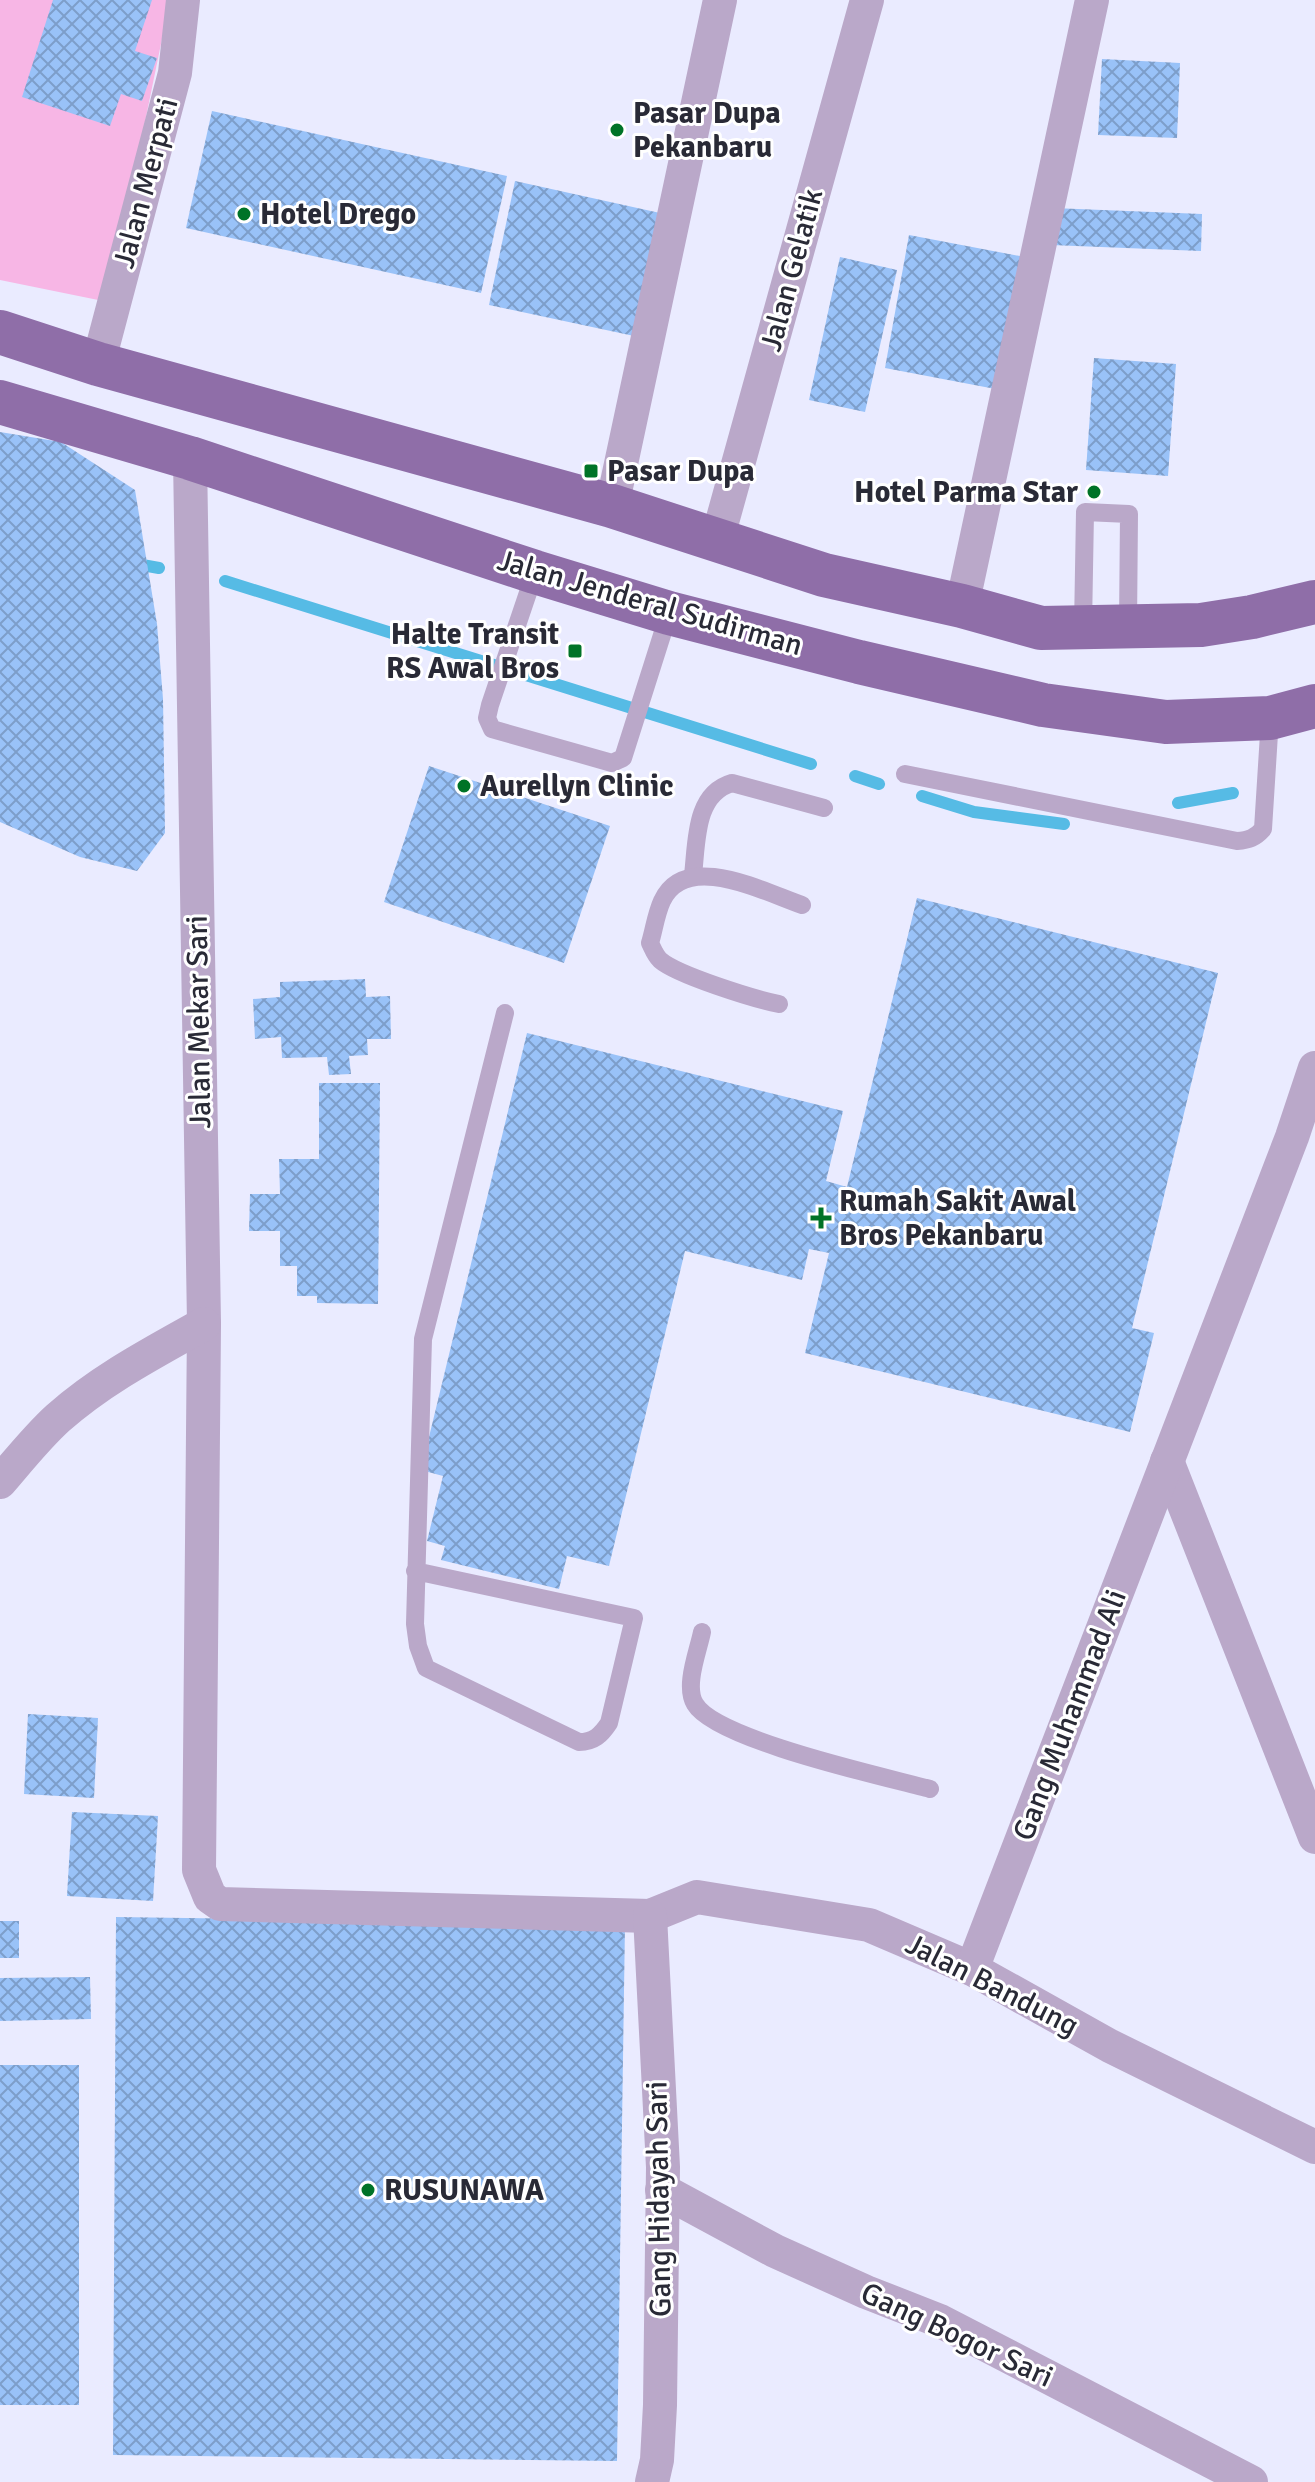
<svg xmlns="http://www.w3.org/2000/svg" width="1315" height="2482" font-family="Signika,sans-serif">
<defs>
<pattern id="building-cross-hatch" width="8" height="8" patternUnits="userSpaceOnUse" patternTransform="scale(2)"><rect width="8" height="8" fill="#99c2f8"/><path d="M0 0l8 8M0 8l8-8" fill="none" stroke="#7d9eca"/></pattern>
</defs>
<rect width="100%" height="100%" fill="#eaebff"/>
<path fill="#f7b6e5" d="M0,0H170L108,302L0,280Z"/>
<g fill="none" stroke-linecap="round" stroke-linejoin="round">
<g stroke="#56bbe5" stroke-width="12">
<path d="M131,563L159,568"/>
<path d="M225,581L811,764"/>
<path d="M855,776L879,784"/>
<path d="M922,796L974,812L1064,824"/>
<path d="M1178,803L1233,793"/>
</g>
</g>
<g fill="url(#building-cross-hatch)">
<path d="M53,0H152L135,51L157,58L142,101L121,94L110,126L22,97Z"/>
<path d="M1102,59L1180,63L1177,138L1098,135Z"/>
<path d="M212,111L507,176L481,293L186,228Z"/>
<path d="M515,181L660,213L634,336L489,305Z"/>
<path d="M1053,208L1202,214L1201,251L1051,245Z"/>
<path d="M909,235L1030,258L1006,391L885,368Z"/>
<path d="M840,257L897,270L865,412L809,400Z"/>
<path d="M1094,358L1176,364L1168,476L1086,470Z"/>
<path d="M0,432L61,442L135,490L157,624L163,699L165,833L137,871L80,857L0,822Z"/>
<path d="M429,766L610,826L564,963L384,902Z"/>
<path d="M917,898L1218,973L1132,1328L1154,1333L1130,1432L805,1353L829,1253L809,1249L802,1280L685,1251L609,1566L567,1556L559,1589L441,1560L445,1546L427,1541L443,1476L421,1470L527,1033L843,1111L826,1181L847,1187Z"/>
<path d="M365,979L366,997L390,996L391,1039H367L368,1055L349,1056L351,1074L329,1075L327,1057L282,1058L281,1037L255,1039L253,999L280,997V982Z"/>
<path d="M319,1083H380L378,1304L317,1303V1296H297V1266H280V1231H249L250,1194H280L279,1159H319Z"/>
<path d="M28,1714L98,1718L94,1798L24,1794Z"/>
<path d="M72,1812L158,1816L153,1901L67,1896Z"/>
<path d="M116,1917L625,1924L617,2461L113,2455Z"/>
<rect x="0" y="1921" width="19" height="37"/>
<path d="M90,1977L91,2019L0,2021V1978Z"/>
<rect x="0" y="2065" width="79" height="340"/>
</g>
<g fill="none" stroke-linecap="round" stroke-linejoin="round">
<g stroke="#baa8c9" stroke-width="18">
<path d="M535,572L490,705L487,718L492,729L612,763L623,758L669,613"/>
<path d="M1083,627L1085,512L1129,514L1128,626"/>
<path d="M905,774L1237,841C1249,840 1255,838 1263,829L1270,718"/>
<path d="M693,875C697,843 694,794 732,783L824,808"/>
<path d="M779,1004C754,999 677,975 660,960C655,955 653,949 650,943C654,930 656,914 662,901C685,850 764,892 802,905"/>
<path d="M415,1571L634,1618L609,1723C601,1735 594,1742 579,1742L426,1668L418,1646L415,1624L423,1339L505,1013"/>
<path d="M702,1632C698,1652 684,1686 695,1704C716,1740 886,1777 930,1789"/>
</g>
<g stroke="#baa8c9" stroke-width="34">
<path d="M98,364L175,73L183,0"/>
<path d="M190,458L204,1324L199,1870L210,1897L220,1904L650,1916L697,1897L869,1925L972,1969L1110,2046L1315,2147"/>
<path d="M612,506L720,0"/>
<path d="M717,540L867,0"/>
<path d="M962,606L1092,0"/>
<path d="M1167,1461L1315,1837"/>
<path d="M0,1482C19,1460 37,1437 58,1418C102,1379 154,1352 204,1324"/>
<path d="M650,1916L663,2167L660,2405L657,2460L652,2482"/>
<path d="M972,1969L1292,1137L1315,1068"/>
<path d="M662,2190L775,2251L866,2292L940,2321L1251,2482"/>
</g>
<g stroke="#8f6ea8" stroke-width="44">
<path d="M0,332L98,364L612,506L824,575L962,606L1041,628L1201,625L1252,617L1315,602"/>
<path d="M0,402L190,458L535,572L669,613L859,662L1043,705L1166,722L1270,718L1315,706"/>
</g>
</g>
<g fill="#007327" stroke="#fff" stroke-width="3">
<circle cx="617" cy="130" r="8"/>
<circle cx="244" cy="214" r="8"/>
<rect x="583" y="463" width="16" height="16" rx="4"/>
<circle cx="1094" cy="492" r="8"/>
<rect x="567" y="643" width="16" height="16" rx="4"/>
<circle cx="464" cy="786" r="8"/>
<path d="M817 1206h8v8h8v8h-8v8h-8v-8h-8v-8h8z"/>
<circle cx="368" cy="2190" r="8"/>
</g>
<g text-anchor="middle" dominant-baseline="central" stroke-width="6" stroke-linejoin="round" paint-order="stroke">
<g font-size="30" font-weight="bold" fill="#292a36" stroke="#fff" text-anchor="start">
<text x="633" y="113">Pasar Dupa<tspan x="633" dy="34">Pekanbaru</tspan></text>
<text x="260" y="214">Hotel Drego</text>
<text x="607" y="471">Pasar Dupa</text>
<text x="1078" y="492" text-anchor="end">Hotel Parma Star</text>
<text x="559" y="634" text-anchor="end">Halte Transit<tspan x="559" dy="34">RS Awal Bros</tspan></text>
<text x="480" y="786">Aurellyn Clinic</text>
<text x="839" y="1201">Rumah Sakit Awal<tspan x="839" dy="34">Bros Pekanbaru</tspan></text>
<text x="384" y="2190">RUSUNAWA</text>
</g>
<g font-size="30" fill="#292a36" stroke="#fff">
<text transform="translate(146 183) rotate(-75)">Jalan Merpati</text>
<text transform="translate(792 270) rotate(-75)">Jalan Gelatik</text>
<text transform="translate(650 603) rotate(16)">Jalan Jenderal Sudirman</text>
<text transform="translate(199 1022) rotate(-91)">Jalan Mekar Sari</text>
<text transform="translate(1070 1715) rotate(-69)">Gang Muhammad Ali</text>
<text transform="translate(992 1985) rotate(27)">Jalan Bandung</text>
<text transform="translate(659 2199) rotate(-91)">Gang Hidayah Sari</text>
<text transform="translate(957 2335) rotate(25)">Gang Bogor Sari</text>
</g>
</g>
</svg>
